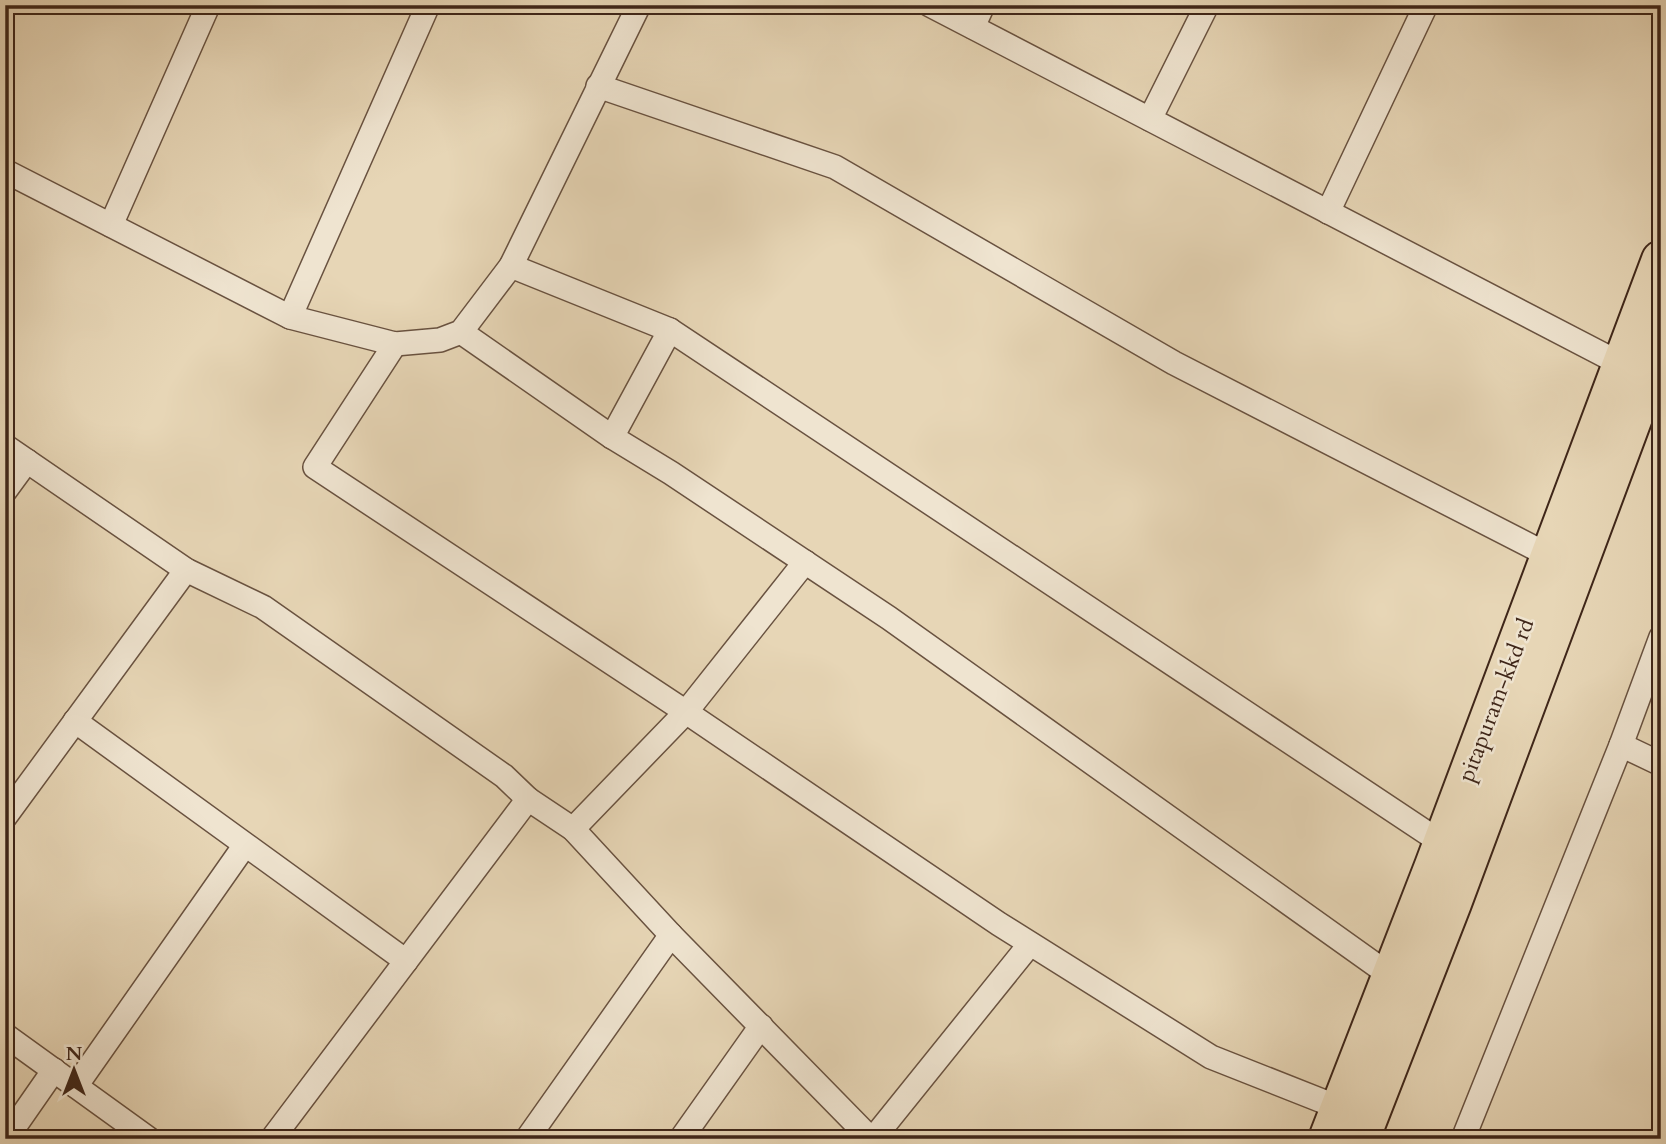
<svg xmlns="http://www.w3.org/2000/svg" width="1666" height="1144" font-family="Cardo,serif">
<rect width="100%" height="100%" fill="#e7d6b6"/>
<filter id="stains"><feTurbulence type="fractalNoise" baseFrequency=".00286" numOctaves="4"/><feColorMatrix values="0 0 0 0 .2 0 0 0 0 .09 0 0 0 0 .02 0 0 0 .5 -.17"/></filter>
<radialGradient id="worn" r=".72"><stop offset=".6" stop-color="#630" stop-opacity="0"/><stop offset="1" stop-color="#630" stop-opacity=".3"/></radialGradient>
<g fill="none" stroke-linecap="round" stroke-linejoin="round">
<g stroke="#695240" stroke-width="26">
<g id="minor">
<path d="M930,5L1621,364"/>
<path d="M973,27L983,5"/>
<path d="M598,86L835,167L1174,363L1550,556"/>
<path d="M1150,119L1207,5"/>
<path d="M5,171L290,317L428,5"/>
<path d="M1328,212L1426,5"/>
<path d="M111,225L207,8"/>
<path d="M511,266L670,330L1442,843"/>
<path d="M290,317L395,344L440,340L461,332L511,266L639,5"/>
<path d="M461,332L612,437L671,473L889,618L1391,976"/>
<path d="M395,344L315,467L686,712L999,924L1211,1057L1340,1108"/>
<path d="M612,437L670,330"/>
<path d="M5,446L186,570L263,607L504,776L528,799L573,829L671,935"/>
<path d="M5,491L27,461"/>
<path d="M75,721L406,961"/>
<path d="M1621,745L1661,764"/>
<path d="M5,817L186,570"/>
<path d="M573,829L686,712L805,562"/>
<path d="M5,1035L149,1139"/>
<path d="M76,1086L245,845"/>
<path d="M6,1139L54,1070"/>
<path d="M272,1139L528,799"/>
<path d="M527,1139L671,935L871,1139"/>
<path d="M681,1139L761,1026"/>
<path d="M873,1139L1030,944"/>
<path d="M1463,1139L1621,745L1661,637"/>
</g>
</g>
<g stroke="#3f2619" stroke-width="42">
<g id="trunk">
<path d="M1328,1139L1434,866L1661,260"/>
<path d="M1360,1139L1452,903L1661,342"/>
</g>
</g>
<use href="#minor" stroke="#efe4d0" stroke-width="23"/>
<use href="#trunk" stroke="#e7d6b6" stroke-width="38"/>
</g>
<g text-anchor="middle" dominant-baseline="central" stroke-width="5" stroke-linejoin="round" paint-order="stroke">
<g font-size="23" fill="#3f2619" stroke="#efe4d0">
<text transform="translate(1496 700) rotate(-69)">pitapuram-kkd rd</text>
</g>
</g>
<rect width="1666" height="1144" fill="none" stroke="#e7d6b6" stroke-width="28"/>
<rect x="7" y="7" width="1652" height="1130" fill="none" stroke="#3f2619" stroke-width="3.5"/>
<rect x="14" y="14" width="1638" height="1116" fill="none" stroke="#3f2619" stroke-width="2"/>
<g transform="translate(74 1070)" stroke="#efe4d0" stroke-width="5" paint-order="stroke">
<path d="M0-5L12 26L0 18L-12 26Z" fill="#3f2619"/>
<text y="-10" font-size="19" font-weight="bold" text-anchor="middle" fill="#3f2619">N</text>
</g>
<rect width="100%" height="100%" filter="url(#stains)"/>
<rect width="100%" height="100%" fill="url(#worn)"/>
</svg>
